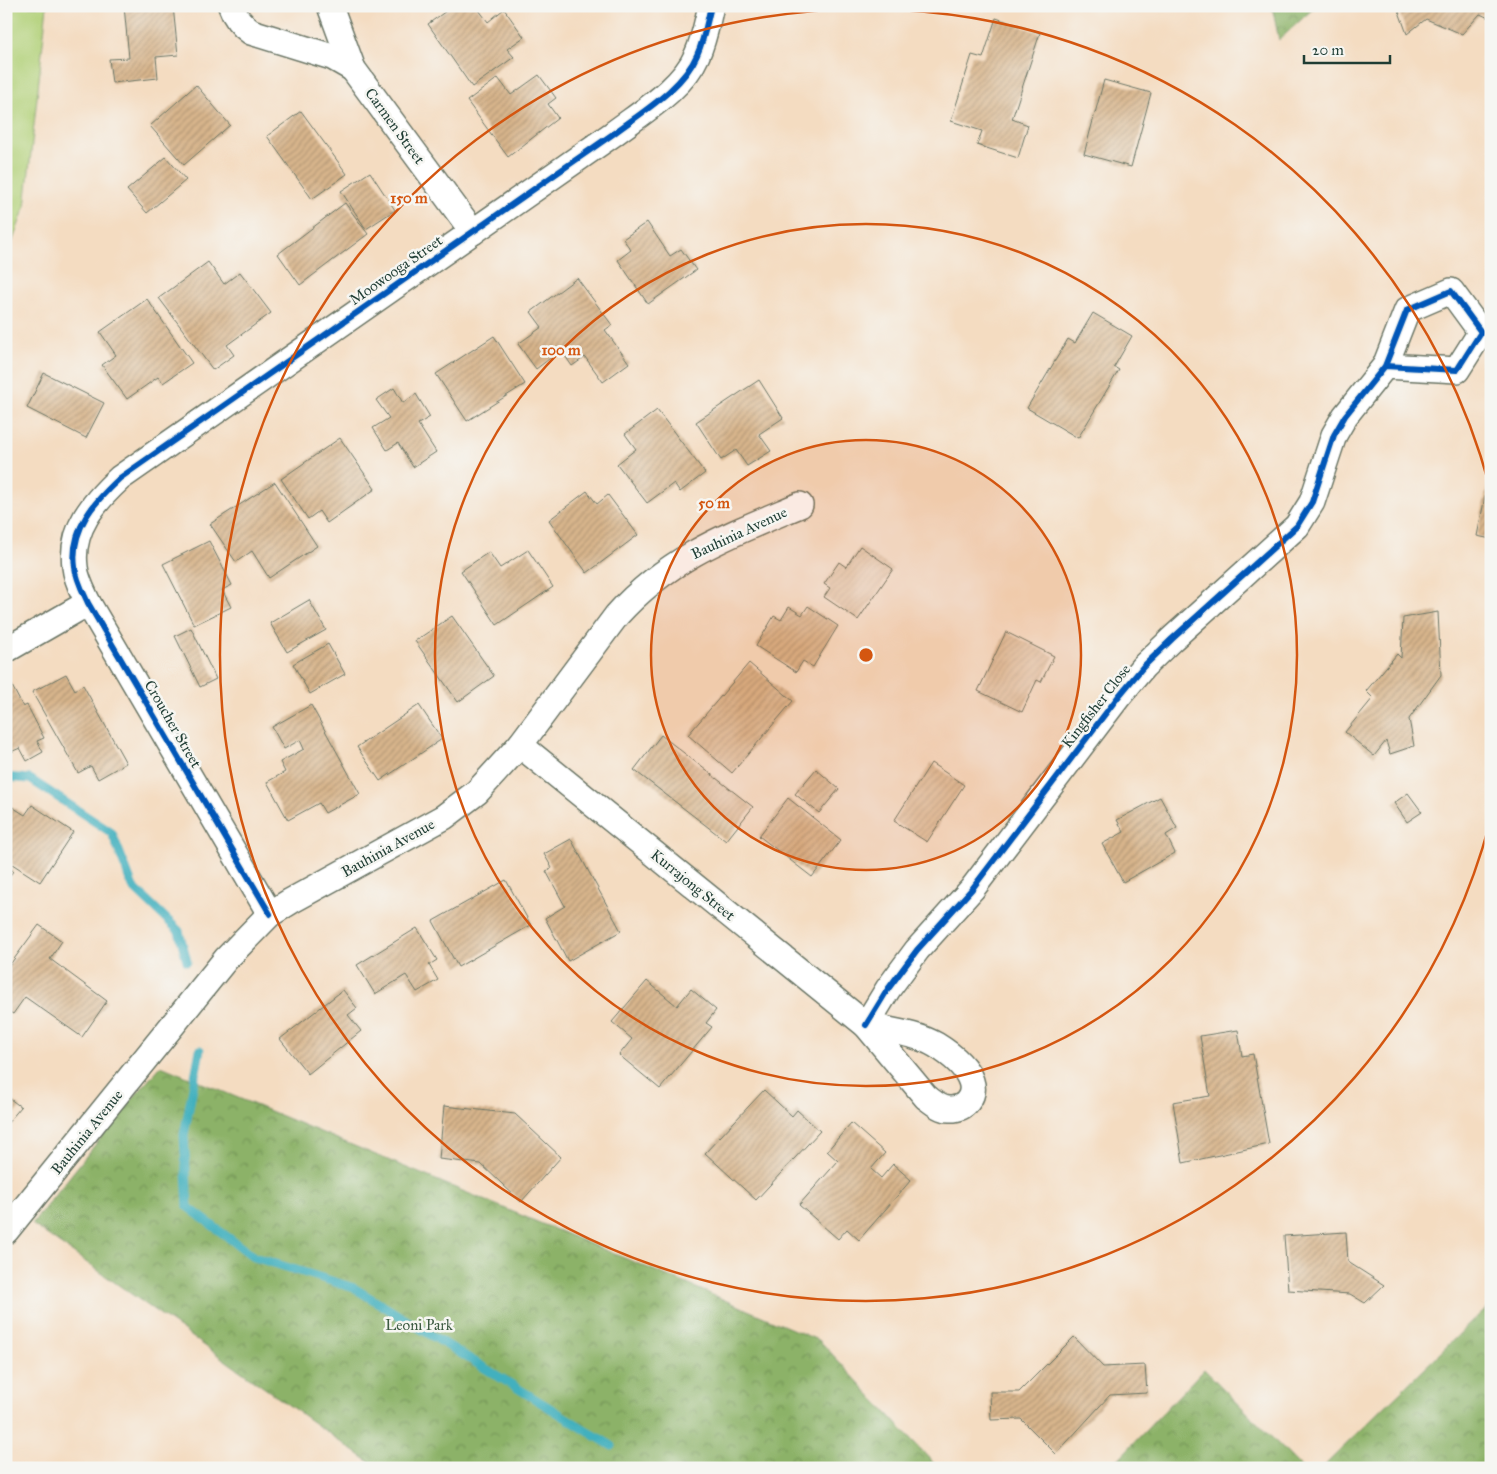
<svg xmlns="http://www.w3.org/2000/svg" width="1497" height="1474" font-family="'IM FELL Great Primer',serif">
<defs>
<pattern id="forest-crowns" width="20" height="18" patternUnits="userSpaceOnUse" patternTransform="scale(1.25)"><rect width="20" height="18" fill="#8cb268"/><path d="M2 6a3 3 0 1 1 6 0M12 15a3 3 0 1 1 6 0" fill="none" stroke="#729256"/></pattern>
<pattern id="building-hatch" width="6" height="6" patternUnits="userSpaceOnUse" patternTransform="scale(1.25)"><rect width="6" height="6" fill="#d8b58c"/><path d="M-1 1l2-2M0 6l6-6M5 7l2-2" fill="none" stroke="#af9473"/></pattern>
</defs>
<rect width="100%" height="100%" fill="#f6f6f2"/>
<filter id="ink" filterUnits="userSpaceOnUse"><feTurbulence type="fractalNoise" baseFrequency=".02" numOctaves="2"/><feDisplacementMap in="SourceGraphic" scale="10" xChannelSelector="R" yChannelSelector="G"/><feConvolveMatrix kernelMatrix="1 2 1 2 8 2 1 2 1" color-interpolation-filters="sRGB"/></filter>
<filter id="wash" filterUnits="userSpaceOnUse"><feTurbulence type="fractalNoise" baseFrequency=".0096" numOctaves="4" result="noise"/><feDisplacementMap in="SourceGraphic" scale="20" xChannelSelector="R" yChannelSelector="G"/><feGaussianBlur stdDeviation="1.12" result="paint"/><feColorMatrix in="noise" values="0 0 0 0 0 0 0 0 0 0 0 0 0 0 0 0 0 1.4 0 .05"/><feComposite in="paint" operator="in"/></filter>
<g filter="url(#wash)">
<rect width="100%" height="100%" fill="#f4dcc1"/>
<g fill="url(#forest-crowns)" stroke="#56784e">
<path d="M1272,6H1316L1279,40Z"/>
<path d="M161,1066L687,1284L820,1341L938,1468H378L32,1224L126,1106Z"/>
<path d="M1491,1305V1468H1322L1482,1312Z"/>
<path d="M1204,1369L1302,1468H1110Z"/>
</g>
<path fill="#b1d077" stroke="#688656" d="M6,6H47L25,207L6,259Z"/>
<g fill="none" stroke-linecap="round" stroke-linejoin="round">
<g stroke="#42b0be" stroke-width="9">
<path d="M6,777L30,779L112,833L133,887L179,931L187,961"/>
<path d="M200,1050L184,1135L188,1207L254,1257L354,1288L612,1446"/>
</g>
</g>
<g id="blocks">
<g fill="url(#building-hatch)">
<path d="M124,6H173L178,55L156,57L158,78L112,83L109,59L129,58Z"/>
<path d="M453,6H476L488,22L504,9L524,37L507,49L514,57L472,87L428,24Z"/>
<path d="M1397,6H1491V19L1480,14L1462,34L1426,19L1407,34Z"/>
<path d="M996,18L1040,33L1012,119L1028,125L1018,158L977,145L982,131L951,121L972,55L983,58Z"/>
<path d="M539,75L556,98L548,104L558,118L508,157L467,101L498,78L511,95Z"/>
<path d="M1104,80L1151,93L1131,167L1084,154Z"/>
<path d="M196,85L230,125L184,165L150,126Z"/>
<path d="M301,111L347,174L312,199L267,136Z"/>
<path d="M166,157L186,180L147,213L127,190Z"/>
<path d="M370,172L395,210L366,229L341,191Z"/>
<path d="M345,203L368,234L300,285L278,254Z"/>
<path d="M647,222L670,256L681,249L696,270L648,304L618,260L631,250L623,239Z"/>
<path d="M208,262L224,284L240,272L271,313L227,345L234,355L213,370L159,298Z"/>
<path d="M577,278L612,325L605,330L629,363L603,382L585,357L572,366L561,350L536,369L518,344L542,327L531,312Z"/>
<path d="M147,299L192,363L163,383L158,377L127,399L102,365L116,355L100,332Z"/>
<path d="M1093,313L1132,336L1114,367L1119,370L1078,438L1027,408L1068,339L1075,343Z"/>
<path d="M494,336L525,384L467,421L436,374Z"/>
<path d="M44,373L104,403L86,438L27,408Z"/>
<path d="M759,380L783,418L759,434L771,451L747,466L736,450L721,460L696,422Z"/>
<path d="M394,388L403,403L416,394L430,417L418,424L436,452L413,467L398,443L387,450L373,428L389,418L376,400Z"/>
<path d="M657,410L705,473L680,492L674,483L647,503L617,464L636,449L625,434Z"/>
<path d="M340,438L375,489L327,523L319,511L308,519L281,479Z"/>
<path d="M1490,472H1491V539L1477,536Z"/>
<path d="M275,482L317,546L269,578L252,551L236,562L210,524Z"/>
<path d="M587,491L597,504L608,495L638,535L587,573L549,520Z"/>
<path d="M209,541L232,585L222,590L231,607L194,625L163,564Z"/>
<path d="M860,546L893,569L858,620L824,597L830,588L824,584L839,562L846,567Z"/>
<path d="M528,550L553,587L497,625L461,571L489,552L500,568Z"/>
<path d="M309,600L326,630L287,652L270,623Z"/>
<path d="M808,606L838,626L813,667L803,661L796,672L756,646L774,616L781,620L789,607L802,615Z"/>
<path d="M1438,612L1441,675L1409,719L1414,746L1390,754L1386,741L1374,756L1345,732L1373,698L1366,691L1397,654L1401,658L1403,618Z"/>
<path d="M452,616L494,676L458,702L415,641Z"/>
<path d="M191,628L216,679L200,687L175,636Z"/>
<path d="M1006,632L1054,656L1041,682L1037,680L1022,712L978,691Z"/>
<path d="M328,644L345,674L310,694L293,664Z"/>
<path d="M749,663L793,701L732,773L688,735Z"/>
<path d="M66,674L75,690L83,685L126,763L98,779L91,766L78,773L32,692Z"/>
<path d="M11,684L23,707L27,705L44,738L37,741L43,752L27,761L20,748L6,754V687Z"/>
<path d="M311,705L360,794L325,813L319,803L288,820L267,782L285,772L280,762L304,749L300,740L284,749L272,727Z"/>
<path d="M419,705L442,739L380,781L357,747Z"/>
<path d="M661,735L753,807L726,841L634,770Z"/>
<path d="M931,763L964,785L927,842L894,821Z"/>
<path d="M816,769L839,789L819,813L795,794Z"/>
<path d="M1408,793L1422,812L1407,822L1394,803Z"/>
<path d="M1160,797L1177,828L1166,835L1175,853L1123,882L1102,844L1124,832L1117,820Z"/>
<path d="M788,798L841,840L812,877L759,836Z"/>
<path d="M6,803L25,815L32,805L73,832L40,882L6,860Z"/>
<path d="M571,839L621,931L568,961L545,918L565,906L546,871L552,868L544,854Z"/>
<path d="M6,866L13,871L6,881Z"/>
<path d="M506,880L531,925L458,967L433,921Z"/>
<path d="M39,925L62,941L50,959L107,1001L82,1037L25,997L13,1014L6,1010V970Z"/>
<path d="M417,928L437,960L429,965L438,980L417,992L406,975L375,994L357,965Z"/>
<path d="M647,981L677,1006L691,989L716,1010L706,1023L712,1027L660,1089L619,1055L632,1039L612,1022Z"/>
<path d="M343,990L357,1008L348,1015L361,1031L308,1074L280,1039Z"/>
<path d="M1238,1030L1242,1056L1253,1054L1269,1144L1183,1163L1173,1102L1210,1096L1200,1036Z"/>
<path d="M764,1090L792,1116L797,1110L820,1131L756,1200L705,1153Z"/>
<path d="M6,1096L21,1107L6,1125Z"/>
<path d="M444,1106L515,1114L561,1157L521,1202L481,1164L439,1159Z"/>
<path d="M851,1123L885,1153L871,1169L881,1178L893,1164L911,1180L859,1240L847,1229L838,1239L799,1205L838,1161L827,1151Z"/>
<path d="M1346,1232L1348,1262L1384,1285L1365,1303L1350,1294L1288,1290L1284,1236Z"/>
<path d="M1074,1337L1103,1367L1145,1365L1147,1393L1110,1395L1056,1454L1021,1419L991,1420L990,1392H1019Z"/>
</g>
</g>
</g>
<g filter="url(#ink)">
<use href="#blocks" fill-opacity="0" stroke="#6a7565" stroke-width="1"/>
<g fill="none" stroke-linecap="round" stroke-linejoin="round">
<g stroke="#6a7565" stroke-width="28">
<g id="minor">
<path d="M231,6C235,18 241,25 251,32L332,57L353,69"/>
<path d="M330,6L353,69L473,232"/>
<path d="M6,650L88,603"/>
<path d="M520,745L866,1025L926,1097C933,1102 940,1109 949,1109C965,1110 976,1096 971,1081C966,1066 949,1053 936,1045C916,1033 889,1031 866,1025"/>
<path d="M270,914L88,603C83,592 76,579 75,567C70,529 94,502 120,478L613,134C642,112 683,88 697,55C704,40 707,22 711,6"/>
<path d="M866,1025L888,989L917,950L972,889L1118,697L1143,667L1172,639L1297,526L1312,502L1334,435L1345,416L1385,366L1407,310L1451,291L1481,332L1457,370L1385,366"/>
<path d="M6,1231L226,959L270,914L291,901L444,817L477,792L520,745L617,615C670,556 729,535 800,505"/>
</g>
</g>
<use href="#minor" stroke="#fff" stroke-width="25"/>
<g stroke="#f6f6f2" stroke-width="9">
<g id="cycleway">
<path d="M270,914L88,603C83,592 76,579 75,567C70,529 94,502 120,478L613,134C642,112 683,88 697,55C704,40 707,22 711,6"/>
<path d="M866,1025L888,989L917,950L972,889L1118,697L1143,667L1172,639L1297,526L1312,502L1334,435L1345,416L1385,366L1407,310L1451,291L1481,332L1457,370L1385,366"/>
</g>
</g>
<use href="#cycleway" stroke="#0057b8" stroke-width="6"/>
</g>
</g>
<circle cx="866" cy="655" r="215" fill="#d45610" fill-opacity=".12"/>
<g fill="none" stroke="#d45610" stroke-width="2.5">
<circle cx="866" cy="655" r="215"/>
<circle cx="866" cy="655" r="431"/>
<path d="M1490 822A646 646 0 1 1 1490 488"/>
</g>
<g text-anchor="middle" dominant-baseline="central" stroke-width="5" stroke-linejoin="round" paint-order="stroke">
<g font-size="15" fill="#1f3d34" stroke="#f6f6f2">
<text transform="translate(395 126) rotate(54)">Carmen Street</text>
<text transform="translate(396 270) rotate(-35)">Moowooga Street</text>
<text transform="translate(739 533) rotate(-25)">Bauhinia Avenue</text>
<text transform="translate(1096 706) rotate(-52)">Kingfisher Close</text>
<text transform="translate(173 724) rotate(60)">Croucher Street</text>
<text transform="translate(388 848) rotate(-29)">Bauhinia Avenue</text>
<text transform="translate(693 885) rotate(39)">Kurrajong Street</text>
<text transform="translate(87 1132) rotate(-51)">Bauhinia Avenue</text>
</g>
<g font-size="15" fill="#3c5a41" stroke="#f6f6f2">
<text x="419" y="1325">Leoni Park</text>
</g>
</g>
<circle cx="866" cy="655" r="8" fill="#d45610" stroke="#f6f6f2" stroke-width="2.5"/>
<g font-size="15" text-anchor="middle" font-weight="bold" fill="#d45610" stroke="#f6f6f2" stroke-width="5" stroke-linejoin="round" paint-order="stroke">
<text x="409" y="203">150 m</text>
<text x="561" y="355">100 m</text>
<text x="714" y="508">50 m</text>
</g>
<rect width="1497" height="1474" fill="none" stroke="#f6f6f2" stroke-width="25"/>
<path d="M1304 55v8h86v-8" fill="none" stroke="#1f3d34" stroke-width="2.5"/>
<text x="1312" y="55" font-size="15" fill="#1f3d34" stroke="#f6f6f2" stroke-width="4" paint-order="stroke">20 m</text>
</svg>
